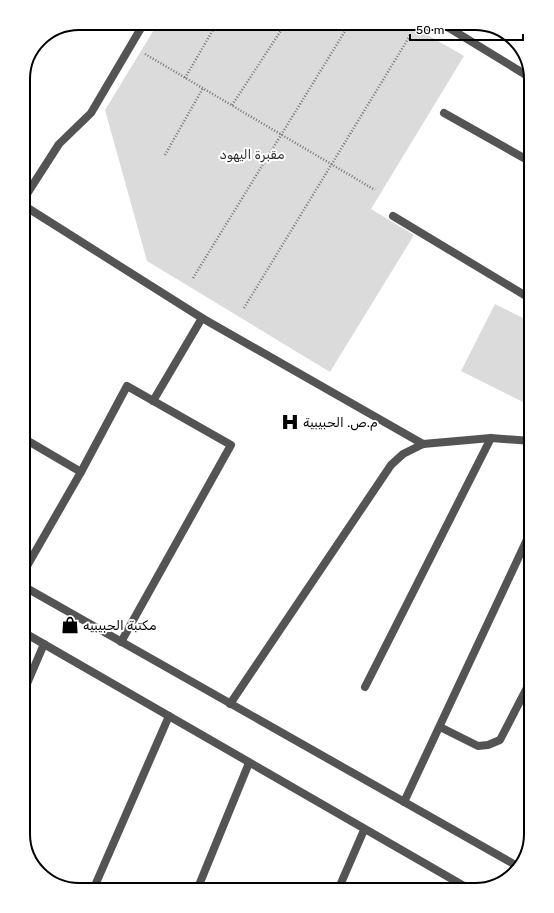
<svg xmlns="http://www.w3.org/2000/svg" width="554" height="913" font-family="Rubik,Vazirmatn,sans-serif">
<rect width="100%" height="100%" fill="#fff"/>
<g fill="#dbdbdb">
<path d="M158,23H407L464,56L371,209L414,235L330,372L147,261L105,110Z"/>
<path d="M495,304L531,322V406L461,371Z"/>
</g>
<g fill="none" stroke-linecap="round" stroke-linejoin="round">
<g stroke="#767676" stroke-width="2.5" stroke-dasharray="1 2" stroke-linecap="butt">
<path d="M145,54L375,190"/>
<path d="M185,78L217,23"/>
<path d="M232,105L286,23"/>
<path d="M165,155L203,88"/>
<path d="M193,278L350,23"/>
<path d="M244,308L411,34"/>
</g>
<g stroke="#545454" stroke-width="8">
<path d="M441,23L531,78"/>
<path d="M444,113L531,162"/>
<path d="M23,200L59,144L91,113L144,23"/>
<path d="M23,205L202,318L423,444"/>
<path d="M393,216L531,299"/>
<path d="M153,401L202,318"/>
<path d="M23,438L81,472"/>
<path d="M23,573L81,472L127,386L231,445L121,642"/>
<path d="M365,687L491,438"/>
<path d="M23,693L44,644"/>
<path d="M230,704L391,465L403,454L423,444L491,438L531,441"/>
<path d="M440,727L478,746L488,745L500,740L531,680"/>
<path d="M404,802L531,531"/>
<path d="M93,890L169,716"/>
<path d="M197,890L249,763"/>
<path d="M338,890L364,830"/>
</g>
<g stroke="#545454" stroke-width="8">
<path d="M23,586L519,867"/>
<path d="M23,632L471,890"/>
</g>
</g>
<defs>
<g id="hospital-bare" transform="scale(1.38)"><path d="M-5-5h3v3.5h4V-5h3V5h-3V1.5h-4V5h-3Z" fill="#000" stroke="#fff" stroke-width="2.5" paint-order="stroke"/></g>
<g id="shop-bare" transform="scale(1.38)"><path d="M-5-2.5h2.3a2.7 3.5 0 0 1 5.4 0H5L5.5 6h-11ZM-1.5-2.5h3a1.5 2.3 0 0 0-3 0Z" fill="#000" stroke="#fff" stroke-width="2.5" paint-order="stroke"/></g>
</defs>
<g fill-rule="evenodd">
<use href="#hospital-bare" x="290" y="422"/>
<use href="#shop-bare" x="70" y="625"/>
</g>
<g text-anchor="middle" dominant-baseline="central" stroke-width="4" stroke-linejoin="round" paint-order="stroke">
<g font-size="13" fill="#323232" stroke="#fff">
<text x="252" y="154">مقبرة اليهود</text>
</g>
<g font-size="13" fill="#000" stroke="#fff" text-anchor="start">
<text x="303" y="422">م.ص. الحبيبية</text>
<text x="83" y="625">مكتبة الحبيبيه</text>
</g>
</g>
<path d="M0 0H554V913H0ZM79 30H475A49 49 0 0 1 524 79V834A49 49 0 0 1 475 883H79A49 49 0 0 1 30 834V79A49 49 0 0 1 79 30Z" fill="#fff" fill-rule="evenodd"/>
<path fill="none" stroke="#000" stroke-width="2" d="M79 30H475A49 49 0 0 1 524 79V834A49 49 0 0 1 475 883H79A49 49 0 0 1 30 834V79A49 49 0 0 1 79 30Z"/>
<path d="M410 34v6h113v-6" fill="none" stroke="#000000" stroke-width="2"/>
<text x="416" y="34" font-size="12" fill="#000000" stroke="#ffffff" stroke-width="3" paint-order="stroke">50 m</text>
</svg>
